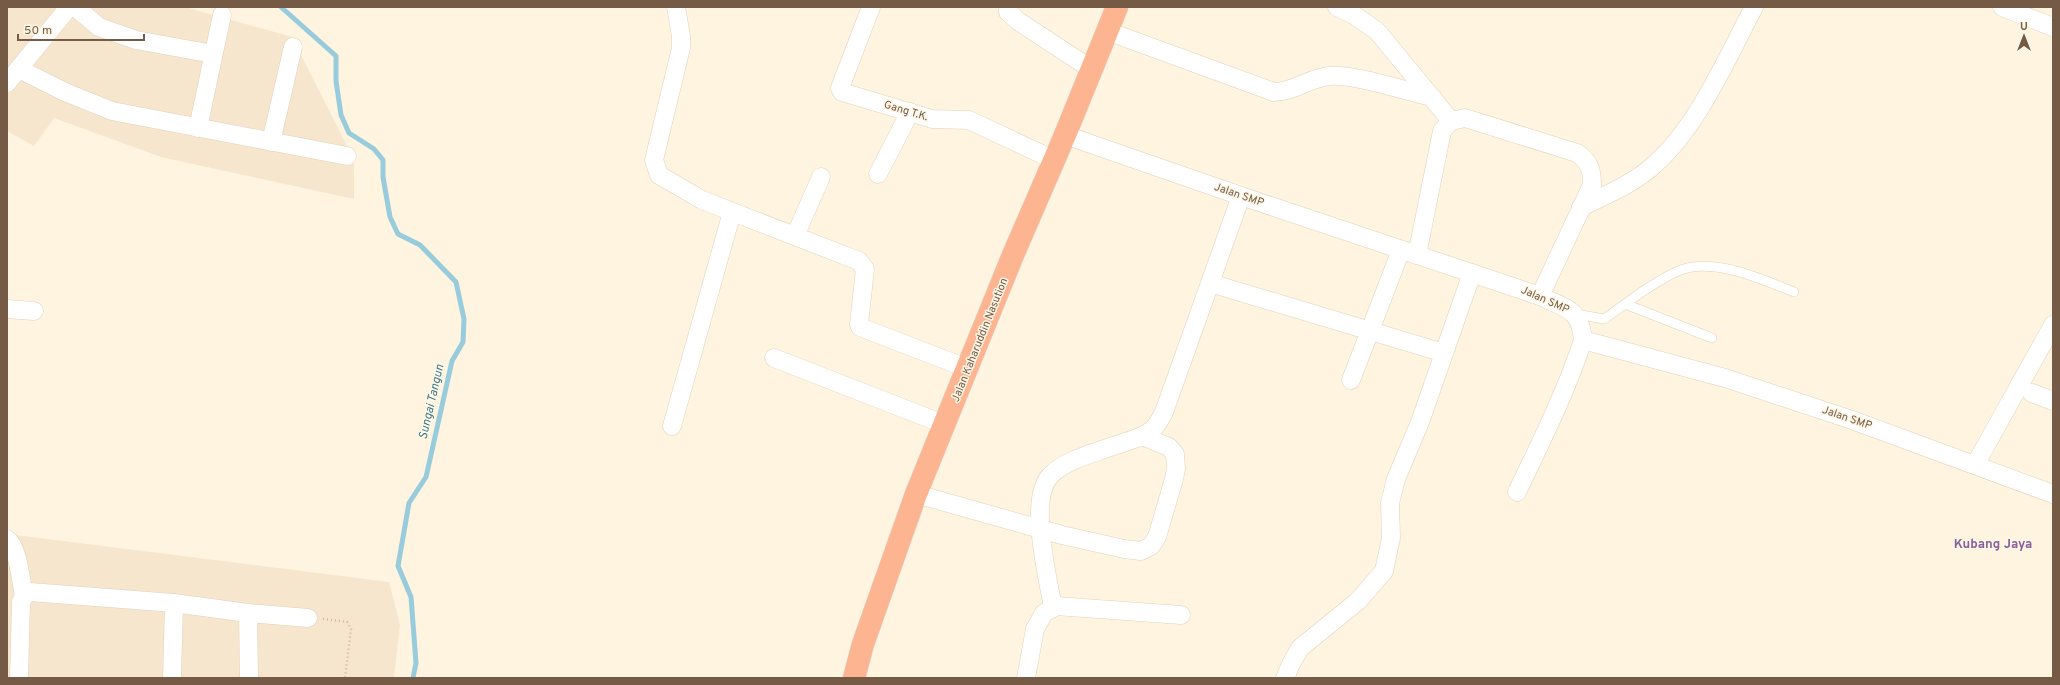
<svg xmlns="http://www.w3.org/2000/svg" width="2060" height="685" font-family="Overpass,sans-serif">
<rect width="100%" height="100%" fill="#fef4df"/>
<g fill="#f6e6cd">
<path d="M7,7H185L292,37L354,160V199L161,157L54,118L34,146L7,131Z"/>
<path d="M7,534L389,582L400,625L394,678H7Z"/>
</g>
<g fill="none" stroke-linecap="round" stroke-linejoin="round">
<path stroke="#98cbdb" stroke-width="5" d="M281,7L336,56V81L341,115L349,133L374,149L383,160V177L390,217L398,234L420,245L456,282L464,319L463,342L452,361L426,477L409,503L398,566L411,597L416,663L413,678"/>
<g stroke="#e2d0ba" stroke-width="10">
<g id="lane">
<path d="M1625,304L1712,338"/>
<path d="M1576,314L1604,319C1627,303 1650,284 1676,272C1710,255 1761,279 1794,292"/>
</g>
</g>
<g stroke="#e2d0ba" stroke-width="19">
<g id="street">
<path d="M75,7L99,27L136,40L213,54"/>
<path d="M676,7L681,36V48L654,160L659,175L702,200L859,261L865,269L859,324L860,327L969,369"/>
<path d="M871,7L840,88L842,92L932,119L969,120L1054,160"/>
<path d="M1008,7V12L1018,21L1091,69"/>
<path d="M1337,7L1354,15L1377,31L1451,121"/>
<path d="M2002,7L2053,27"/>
<path d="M1107,31L1274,92C1294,92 1309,78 1329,76C1354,74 1406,91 1432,97"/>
<path d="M19,69L65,92L112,111L347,156"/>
<path d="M7,83L69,7"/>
<path d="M198,128L222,15"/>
<path d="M1065,135L1241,196L1540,296C1566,309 1580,308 1583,340L1725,378L1852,420L2053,494"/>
<path d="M271,142L293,47"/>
<path d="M878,174L910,112"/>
<path d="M1581,207C1606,195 1635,183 1655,164C1698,126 1727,58 1754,7"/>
<path d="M795,236L821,177"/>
<path d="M1417,255L1442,131L1451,121L1465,118L1577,153C1590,162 1592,170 1592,185L1540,296"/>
<path d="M1210,283L1444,353"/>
<path d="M7,309L34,311"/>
<path d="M774,358L946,425"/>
<path d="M1351,380L1401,250"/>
<path d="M2032,393L2053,401"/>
<path d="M672,426L732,212"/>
<path d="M1975,465L2053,325"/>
<path d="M1517,492C1541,442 1566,392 1583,340"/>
<path d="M916,494L1062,535L1124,549L1141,551L1151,546L1157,537L1174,479L1176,469L1175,454L1169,447L1142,436"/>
<path d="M7,539C18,546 21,582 24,596"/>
<path d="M1053,608C1048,578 1028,500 1050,476C1063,461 1094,453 1113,446C1125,442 1142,438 1152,430C1157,426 1161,418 1164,412L1241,196"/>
<path d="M248,613L249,678"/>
<path d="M19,678L21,602L24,596L30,592L174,603L248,613L308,618"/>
<path d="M172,678L174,603"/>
<path d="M1026,678L1035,629L1044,613L1056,606L1181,615"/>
<path d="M1285,678L1291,664L1300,648L1358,601L1384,571L1391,538L1390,503L1396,479L1420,422L1472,273"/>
</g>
</g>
<g stroke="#ded7d2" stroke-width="23">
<path id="highway" d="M854,678L863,644L916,494L1013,255L1065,135L1117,7"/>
</g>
<path stroke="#d9b698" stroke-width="2.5" stroke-dasharray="1 3" stroke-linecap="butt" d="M323,619L347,622L351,629L345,678"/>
<use href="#lane" stroke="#fff" stroke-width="9"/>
<use href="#street" stroke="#fff" stroke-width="18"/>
<use href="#highway" stroke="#fdb591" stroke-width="22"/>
</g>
<g text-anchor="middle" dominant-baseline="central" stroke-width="3" stroke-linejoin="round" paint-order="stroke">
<g font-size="11" fill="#755a45" stroke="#fff7e6">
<text transform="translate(906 111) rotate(17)">Gang T.K.</text>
<text transform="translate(1239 195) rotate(19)">Jalan SMP</text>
<text transform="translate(1545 300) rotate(24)">Jalan SMP</text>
<text transform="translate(980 340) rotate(-68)">Jalan Kaharuddin Nasution</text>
<text transform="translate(1847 418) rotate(19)">Jalan SMP</text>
</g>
<g font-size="12" font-style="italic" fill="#3d798b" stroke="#fff7e6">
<text transform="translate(432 402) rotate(-77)">Sungai Tangun</text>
</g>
<g font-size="13" font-weight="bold" fill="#8a609a" stroke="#fff7e6">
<text x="1993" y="545">Kubang Jaya</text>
</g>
</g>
<rect width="2060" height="685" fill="none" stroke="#755a45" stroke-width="16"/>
<g transform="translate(2024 36)" stroke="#fff7e6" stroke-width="3" paint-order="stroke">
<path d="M0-3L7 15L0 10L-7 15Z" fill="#755a45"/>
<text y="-6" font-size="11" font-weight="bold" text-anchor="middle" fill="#755a45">U</text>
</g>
<path d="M18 34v6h126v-6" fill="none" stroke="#755a45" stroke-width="2"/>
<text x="24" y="34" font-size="12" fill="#755a45" stroke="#fff7e6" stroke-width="3" paint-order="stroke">50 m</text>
</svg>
